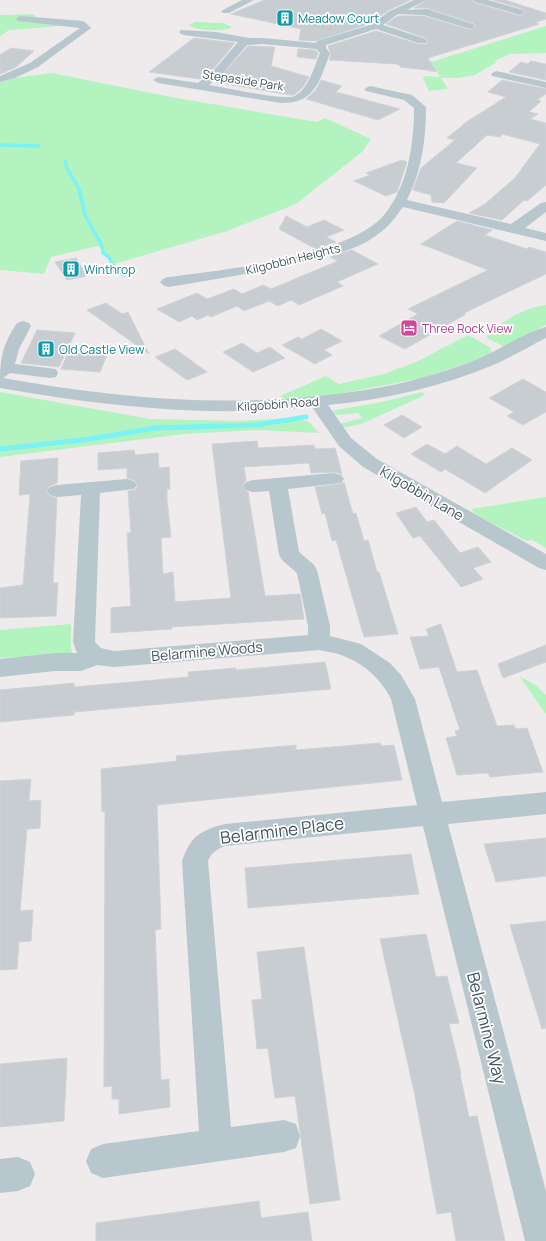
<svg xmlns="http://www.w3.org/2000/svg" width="546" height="1241" font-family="Manrope,sans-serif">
<rect width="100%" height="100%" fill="#efebec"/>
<g fill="#b3f3bf">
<path d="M34,14L38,21L72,25L9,30L0,36V15Z"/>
<path d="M195,22L224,23L232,27C226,32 195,31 189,25Z"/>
<path d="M546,26V53L510,54L494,61L497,62L475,75L458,78H441L448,89L429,91L423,78L424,76L440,77L437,72H431L425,65L427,62L434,61Z"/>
<path d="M52,73L171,97L317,122L325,118L371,139L362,152L296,204L227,231L114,264L98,246L51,257L44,274L0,270V80Z"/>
<path d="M546,305V325L505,347L487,338V335C506,319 521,309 546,305Z"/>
<path d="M468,335L491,348V353L469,363L421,378L392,384L320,397L286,399L280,396L326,376L339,384L384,374L416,362Z"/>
<path d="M0,392L150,419L238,421L294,418L309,422L319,433L257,430L184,434L0,457Z"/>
<path d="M422,392L425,395L361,424L337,429L336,425L362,418L358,413L340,415L334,414L331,411L382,402Z"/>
<path d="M546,497V548L532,540L527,541L478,516L471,509Z"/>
<path d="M71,624V648L73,654L0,658V630Z"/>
<path d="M519,676L537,686L546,695V714Z"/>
</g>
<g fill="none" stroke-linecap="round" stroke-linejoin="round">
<g stroke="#7bf3f4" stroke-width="3.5">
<path d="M0,145L39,146"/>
<path d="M65,161L67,168L79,189L85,215L102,246L103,253L109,257L112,264L124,275"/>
</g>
<path stroke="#7bf3f4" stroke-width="5" d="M0,449L90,439L155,428L256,425L306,417"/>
</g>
<g fill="#c7cdd1" stroke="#cfd3d8">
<path d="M264,0H410L387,11L372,23L315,41L299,40L301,29L231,14Z"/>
<path d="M427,0H472L475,3L520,16L526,12L523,9L493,0H505L546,13V19L534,23L539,24L428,58L436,71L400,67L401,66L396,64L329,60L331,54L328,46L376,31L418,44H427L428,40L426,38L386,24L398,16H424L470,30L476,26L473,23L427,8H414Z"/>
<path d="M194,38L235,43L213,69L200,79L149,72Z"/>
<path d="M248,46L275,47L271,66L309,77L303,87L294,95H290L215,82Z"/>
<path d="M11,48L34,51L16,67L0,74V55Z"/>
<path d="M298,49L315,50L318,53L316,59L297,57Z"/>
<path d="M531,61L546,64V80L509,72L521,62L528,64Z"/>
<path d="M321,80L342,86L336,92L400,109L378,120L306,99L316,90Z"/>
<path d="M502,80L546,89V94L537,100L541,101L529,112L538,114L530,119L546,123V185L527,201L524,200L502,220L469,213L485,204L515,178L540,144L502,134L500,137L487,135L456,163L477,168L444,203L432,202L431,195L413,190L421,168L455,140L447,138L468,121L506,97L488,92Z"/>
<path d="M402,160L407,162L397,192L386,196L354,181L370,175L366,173Z"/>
<path d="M286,216L307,227L324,220L344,230L326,237L336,242L316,249L279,229Z"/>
<path d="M457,221L492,230L485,235L527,249L529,247L546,252V274L464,313L466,314L405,349L379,336L418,314L408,309L488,270L421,244Z"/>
<path d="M352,250L378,264L337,282L343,286L299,305L291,300L278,306L269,301L244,311L237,306L211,317L208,315L197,320L192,316L179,322L157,309L197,293L207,299L234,289L242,294L263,285L271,289L338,261L330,257Z"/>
<path d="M76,258L87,276L67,280L55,262Z"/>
<path d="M106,303L122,314L128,312L149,354L87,310Z"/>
<path d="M321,329L342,341L324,350L332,355L315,364L282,345L298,337L302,339Z"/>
<path d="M37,330L75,333L59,367L21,363Z"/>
<path d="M242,343L257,353L270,347L285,358L253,372L223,352Z"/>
<path d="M175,349L207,372L187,380L155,357Z"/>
<path d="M68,353L107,355L100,372L61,369Z"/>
<path d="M523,379L546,392V412L523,425L507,416L514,412L489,398Z"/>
<path d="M402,415L422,427L404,438L384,425Z"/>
<path d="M257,441L258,448L314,445L315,449L335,448L342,474L334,472L311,473L309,463L244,467L246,480L242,486L248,492L265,596L300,594L304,619L172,627V629L111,633V608L131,606L127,533H131L128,491L135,490L138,485L134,480L127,478V468L98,470V453L134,450L135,455L158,453L159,468L169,467L170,489H167V500L171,537L161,538L163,574L173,572L175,602L231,598L212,444Z"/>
<path d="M427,444L445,454L457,446L486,464L512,448L532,460L485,493L445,469L441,472L411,454Z"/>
<path d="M58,458L57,483L50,486L46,491L50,496L57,498L53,583H58L56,616L0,618V588L23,585L30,494L19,495L21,461Z"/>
<path d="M344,482L353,514L356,513L364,541L368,540L377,572H379L398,634L364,637L336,540L332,541L325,513L322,514L315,487L341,484Z"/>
<path d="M416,507L427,522L434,520L460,553L478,547L491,562L473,568L483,579L461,587L420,536L413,538L396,513Z"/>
<path d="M441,624L457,672L477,670L497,726L514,725L516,729L527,728L543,772L490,777L488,773L457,775L446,738L457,736L455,731L460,730L439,667L420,669L410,637L429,636L426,629Z"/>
<path d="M546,645V662L503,678L498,664Z"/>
<path d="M325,662L331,689L74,712V715L0,722V690L74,683V687L189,677L188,672L236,668V670Z"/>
<path d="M380,743L381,746L394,745L402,780L157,805L161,929L155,930L161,1080L169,1079L170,1107L119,1114V1099H112V1086L104,1087L105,811L102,812L101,769L177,761L176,756L296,745V750Z"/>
<path d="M31,779L29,801L41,800L40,828L27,829L20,911L33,910L31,941L19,942L17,969L0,970V781Z"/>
<path d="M546,838V876L496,882L484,844Z"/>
<path d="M411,854L419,894L248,908L245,868Z"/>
<path d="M546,921V1028L542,1029L510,925Z"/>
<path d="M426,934L436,977L447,976L459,1023L449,1024L461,1074H460L469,1117L477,1116L505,1241H456L451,1212L437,1214L415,1096L380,939Z"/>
<path d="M304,947L340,1200L310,1204L295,1096L275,1098L268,1048L257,1049L252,1000L262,999L257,952Z"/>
<path d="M67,1058L64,1121L0,1127V1064Z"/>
<path d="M259,1201L261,1218L308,1212L312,1241H96V1223Z"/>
</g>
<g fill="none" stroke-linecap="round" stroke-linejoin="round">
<g fill="#b8c7cd" fill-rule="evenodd">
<path d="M242,0H254L229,13H223L221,11Z"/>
<path d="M414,0H426L407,10L427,9L473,24L475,26L470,29L424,15L398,14L383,25L426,39L427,41L426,43H418L376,29L326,45V48L330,53C320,80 315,104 281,103L158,83L153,80L158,77L198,83L214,70L238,42L184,35L181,34L179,32L181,30L216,32L249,38H263L316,43L317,41L373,24L388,12ZM263,44L316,49L320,53C314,67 309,88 295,96C285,101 223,87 209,85L222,74L247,45Z"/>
<path d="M473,0H488L523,10L525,12L520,15L475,2Z"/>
<path d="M21,16L82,21L85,22L91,28L38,67L15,78L0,82V76L30,63L80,28L18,21L16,19L18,17Z"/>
<path d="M496,71L546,82V88L492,76L491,74Z"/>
<path d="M370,86L412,95L426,107C426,139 422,170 407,200L511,224L541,203L546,202V212L525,228L546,233V241L403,207C395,218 387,229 374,237C354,251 329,256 306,261C260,272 214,280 168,287L163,285L160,282L163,279L168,277C223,270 348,257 384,215C408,186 414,144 414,108L404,100L366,91L364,89Z"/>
<path d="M23,321L29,323L31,326L19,349L15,364L56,369L58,373L56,377L50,378L10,373L3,378C108,397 212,407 319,396C351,392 386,388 417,379C438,373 461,367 480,358C502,349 523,333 546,327V338C528,347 510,358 491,366C440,387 383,400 328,405L351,438L377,459L546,554V570L539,568L363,467L339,446L312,407C207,418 103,406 0,388C0,360 1,347 17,323Z"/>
<path d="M334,473L341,475L344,479L341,483L288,489L299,552L314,565L317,570L330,626V636L361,644L390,663L401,675L415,699L442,802L546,792V814L448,824L546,1191V1241H525L423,826L225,846C217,849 211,853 208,861L231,1127L284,1120L296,1124L300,1136L296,1148L284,1152L103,1178L91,1173L86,1161L91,1149L103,1144L199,1131L182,861C191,836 199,831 225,824L417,805L391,699C382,681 366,665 346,657C338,653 328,652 319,650L114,667L97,665L81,671H55L0,677V659L55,653H77L73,642L81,495L57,497L50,495L47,491L50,487L57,485L127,479L134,481L137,485L134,489L100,493L95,642L101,648L114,651L308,635V626L297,573L282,560L279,555L269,491L253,492L246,490L243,486L246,482L253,480Z"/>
<path d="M18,1157L30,1162L35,1174L30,1186L18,1191L0,1193V1159Z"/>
</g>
</g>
<defs>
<g id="building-square" transform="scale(0.9)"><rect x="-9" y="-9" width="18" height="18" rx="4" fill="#0f9aa8" stroke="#fff"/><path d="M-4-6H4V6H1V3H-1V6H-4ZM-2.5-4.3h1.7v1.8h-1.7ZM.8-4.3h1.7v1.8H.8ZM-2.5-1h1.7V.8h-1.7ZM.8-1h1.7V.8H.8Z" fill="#fff"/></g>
<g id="hotel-square" transform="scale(0.9)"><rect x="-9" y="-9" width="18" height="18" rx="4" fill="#d1479c" stroke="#fff"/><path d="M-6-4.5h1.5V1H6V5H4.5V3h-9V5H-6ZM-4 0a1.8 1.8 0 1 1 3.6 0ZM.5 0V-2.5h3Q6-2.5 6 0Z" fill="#fff"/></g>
</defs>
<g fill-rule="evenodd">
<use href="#building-square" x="285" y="18"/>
<use href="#building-square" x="71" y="269"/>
<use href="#hotel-square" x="409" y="328"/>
<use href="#building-square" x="46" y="349"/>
</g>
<g text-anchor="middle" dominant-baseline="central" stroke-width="3.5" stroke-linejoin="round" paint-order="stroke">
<g font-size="12" fill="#0d838f" stroke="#fff" text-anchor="start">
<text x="298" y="18">Meadow Court</text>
<text x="84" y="269">Winthrop</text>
<text x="59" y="349">Old Castle View</text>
</g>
<g font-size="12" fill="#42545b" stroke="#fff">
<text transform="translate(243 80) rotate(9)">Stepaside Park</text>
<text transform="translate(293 259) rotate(-14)">Kilgobbin Heights</text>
<text transform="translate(278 404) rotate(-4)">Kilgobbin Road</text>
</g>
<g font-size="12" fill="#b23c85" stroke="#fff" text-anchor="start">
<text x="422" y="328">Three Rock View</text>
</g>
<g font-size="14" fill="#42545b" stroke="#fff">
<text transform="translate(422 493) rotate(30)">Kilgobbin Lane</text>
<text transform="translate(207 651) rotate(-5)">Belarmine Woods</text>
</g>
<g font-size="17" fill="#42545b" stroke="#fff">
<text transform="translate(282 830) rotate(-7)">Belarmine Place</text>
<text transform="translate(487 1028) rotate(76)">Belarmine Way</text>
</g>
</g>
</svg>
